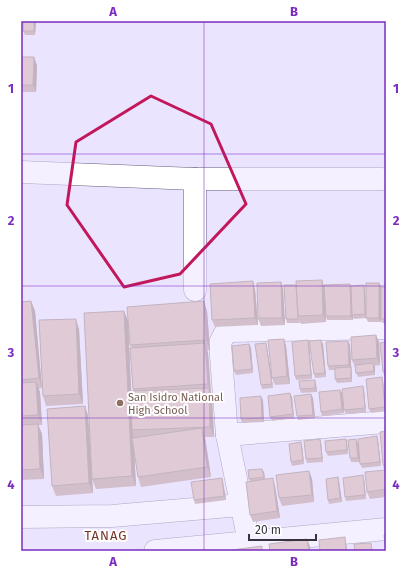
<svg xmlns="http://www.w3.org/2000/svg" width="407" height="572" font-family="'Fira Sans',sans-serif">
<rect width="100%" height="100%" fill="#ebe4ff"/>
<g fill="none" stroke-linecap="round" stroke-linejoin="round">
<g stroke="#655d7a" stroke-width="23">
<g id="minor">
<path d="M21,172L195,179H382"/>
<path d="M195,290V179"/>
<path d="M227,435L386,422"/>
<path d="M21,517L112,516L241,505"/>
<path d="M249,542L227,435L220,343L224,335L231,331L386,328"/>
</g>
</g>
<g stroke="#655d7a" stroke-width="23">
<path id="major" d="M155,551L386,529"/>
</g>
<use href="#minor" stroke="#fff" stroke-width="22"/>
<use href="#major" stroke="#fff" stroke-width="22"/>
</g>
<g fill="#b5938e">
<path d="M24,21H36L35,35H25L23,31Z"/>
<path d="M21,57L37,65L36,92H21Z"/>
<path d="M322,280L324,287L326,322L301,324L299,320L300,323H287L286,319Z"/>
<path d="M281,282L283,289L285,325L261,326L258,318Z"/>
<path d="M379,283L381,287H386V323H382L381,319V322H368L366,318Z"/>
<path d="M364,285L365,289L366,318L354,319L353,316V320H327L326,316L351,287Z"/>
<path d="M255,289L258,325L215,327L212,320Z"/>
<path d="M31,301L35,311L42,388L38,389L40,392L42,425H38L42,434L44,479L21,480V302Z"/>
<path d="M124,311L128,321L131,391H133V389L131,348L130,345L207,311L210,350H207L208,353L211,394L212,398L214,437H205L211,477L141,487L138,477L134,449L136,486L96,489L92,479L93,493L56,496L52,486L85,406L88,416L92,468Z"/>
<path d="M79,329L83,404L46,406L43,396Z"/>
<path d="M376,335L379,342L380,365L374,366L375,375L358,377L356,373L355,367L352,360Z"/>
<path d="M284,339L286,346L290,384L275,385L272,378Z"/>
<path d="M308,340L309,344L312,379L296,380L295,376Z"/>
<path d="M348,341L350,345L352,382L337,383L335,379V370H329L328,366Z"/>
<path d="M386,342V379L383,372Z"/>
<path d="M266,343L267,347L273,388L262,389L261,385Z"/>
<path d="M249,344L251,348L253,373L236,375L234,371Z"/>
<path d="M323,344L326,377L315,378L314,374Z"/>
<path d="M382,377L383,381L386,411L371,413L369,409Z"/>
<path d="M316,384L317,392L301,393L300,389Z"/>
<path d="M363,386L364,390L366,412L346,414L344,410Z"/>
<path d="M342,393L344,413L322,416L321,412Z"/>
<path d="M311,394L313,398L315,418L298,420L297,416Z"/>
<path d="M292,397L294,418L272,421L270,417Z"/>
<path d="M263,400L264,422L242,423L241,419Z"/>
<path d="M386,431V497L370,499L367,492L384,470L383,465Z"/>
<path d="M377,436L378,440L381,466L362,468L360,464Z"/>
<path d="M346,439L347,442L348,454L328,456L326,452Z"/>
<path d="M321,443L323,462L307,463L306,459Z"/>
<path d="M358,443L360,462H351L350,458Z"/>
<path d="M302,446L304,464L292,466L291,462Z"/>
<path d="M309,471L312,479L314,502L282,506L279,498Z"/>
<path d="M264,472L265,479L275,486L280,518L253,522L250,515V481L249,479Z"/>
<path d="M363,475L364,479L366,499L346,501L345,497Z"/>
<path d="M338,477L339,481L342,502L329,504L328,500Z"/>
<path d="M222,478L223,482L226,500L195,504L194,500Z"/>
</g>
<g fill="#937874">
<path d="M34,21H36L35,35L34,31Z"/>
<path d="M34,57L37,65L36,92L33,85Z"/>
<path d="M322,280L324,287L326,322L323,315Z"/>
<path d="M253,281L255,289L258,325L255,318Z"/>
<path d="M281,282L283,289L285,325L282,318Z"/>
<path d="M379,283L381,287V322L379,318Z"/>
<path d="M350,284L351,288L353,320L351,316Z"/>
<path d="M364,285L365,289L366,318L365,314Z"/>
<path d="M31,301L35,311L42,388L39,378Z"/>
<path d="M204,301L207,311L210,350L206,340Z"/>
<path d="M124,311L128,321L133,430H132L133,432L136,486L132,476Z"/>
<path d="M76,319L79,329L83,404L79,394Z"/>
<path d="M376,335L379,342L380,365L377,358Z"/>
<path d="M284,339L286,346L290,384L287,376Z"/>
<path d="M308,340L309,344L312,379L311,375Z"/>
<path d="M321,340L323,344L326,377L325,373Z"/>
<path d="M348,341L350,345L352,382L351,378V368L349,365Z"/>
<path d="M205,343L208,353L211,394L208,384Z"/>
<path d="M266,343L267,347L273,388L272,384Z"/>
<path d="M249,344L251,348L253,373L252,369Z"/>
<path d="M373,363L375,367V375L374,371Z"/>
<path d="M382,377L383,381L386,410L385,407Z"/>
<path d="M315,380L316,384L317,392L315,388Z"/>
<path d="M36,382L40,392L42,425L38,415Z"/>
<path d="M363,386L364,390L366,412L365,408Z"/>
<path d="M209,388L212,398L214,437L210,427Z"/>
<path d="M340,390L342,393L344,413L342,409Z"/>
<path d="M290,393L292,397L294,418L293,414Z"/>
<path d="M311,394L313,398L315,418L313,415Z"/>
<path d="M261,396L263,400L264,422L262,418Z"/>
<path d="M85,406L88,416L93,493L89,483Z"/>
<path d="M38,424L42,434L44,479L40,469Z"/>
<path d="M202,428L205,438L211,477L207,467Z"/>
<path d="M377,436L378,440L381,466L380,462Z"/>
<path d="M320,439L321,443L323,462L322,458Z"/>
<path d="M346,439L347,442L348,454L347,450Z"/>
<path d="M356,439L358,443L360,462L358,458Z"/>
<path d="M301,442L302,446L304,464L303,460Z"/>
<path d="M262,469L264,472L265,481Z"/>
<path d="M309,471L312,479L314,502L312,495Z"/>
<path d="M363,475L364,479L366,499L365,495Z"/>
<path d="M338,477L339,481L342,502L340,498Z"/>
<path d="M222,478L223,482L226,500L224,496Z"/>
<path d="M273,478L275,486L280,518L277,511Z"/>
<path d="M345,537L346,541L347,551H346Z"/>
<path d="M307,539L310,546V551H309Z"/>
</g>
<g fill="#d2aba5" stroke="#937874">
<path d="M24,21H34V31H23Z"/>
<path d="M21,57H34L33,85H21Z"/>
<path d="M322,280L323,315L298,316L296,281Z"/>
<path d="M253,281L255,318L212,320L210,284Z"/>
<path d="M281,282L282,318H258L257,283Z"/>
<rect x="366" y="283" width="13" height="35"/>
<path d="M350,284L351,316H326L324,285Z"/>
<path d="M284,285H296L298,319H286Z"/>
<path d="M364,285L365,314L352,315L351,286Z"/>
<rect x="381" y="287" width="5" height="32"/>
<path d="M31,301L39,378L21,380V302Z"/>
<path d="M204,301L206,340L130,345L127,307Z"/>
<path d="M124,311L132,476L92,479L84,313Z"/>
<path d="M76,319L79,394L43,396L39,320Z"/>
<path d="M376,335L377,358L352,360L351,337Z"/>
<path d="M284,339L287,376L272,378L268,340Z"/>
<path d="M308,340L311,375L295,376L292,342Z"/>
<path d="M321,340L325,373L314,374L309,341Z"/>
<path d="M348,341L349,365L328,366L326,342Z"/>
<path d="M386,342V372H383L380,343Z"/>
<path d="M205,343L208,384L133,389L130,348Z"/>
<path d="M266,343L272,384L261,385L255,344Z"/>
<path d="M249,344L252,369L234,371L232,346Z"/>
<path d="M373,363L374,371L356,373L355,365Z"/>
<path d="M351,367V378L335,379V368Z"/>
<path d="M382,377L385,407L369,409L366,379Z"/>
<path d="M315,380V388L300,389L299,381Z"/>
<path d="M36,382L38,415L21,416V383Z"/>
<path d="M363,386L365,408L344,410L342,389Z"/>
<path d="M209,388L210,427L132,430L131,391Z"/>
<path d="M340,390L342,409L321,412L319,392Z"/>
<path d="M290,393L293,414L270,417L268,396Z"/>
<path d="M311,394L313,415L297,416L294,396Z"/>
<path d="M261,396L262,418L241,419L240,398Z"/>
<path d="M85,406L89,483L52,486L47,409Z"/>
<path d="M38,424L40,469L21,470V425Z"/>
<path d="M202,428L207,467L138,477L132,438Z"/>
<path d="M386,431V465H383L380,432Z"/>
<path d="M377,436L380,462L360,464L358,439Z"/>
<path d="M320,439L322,458L306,459L304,441Z"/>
<path d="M346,439L347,450L326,452L325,441Z"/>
<path d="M356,439L358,458H350L348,440Z"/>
<path d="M301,442L303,460L291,462L289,444Z"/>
<path d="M262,469L264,477L249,479L248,470Z"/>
<path d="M386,470V489L367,492L365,472Z"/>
<path d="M309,471L312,495L279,498L276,475Z"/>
<path d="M363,475L365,495L345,497L343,478Z"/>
<path d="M338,477L340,498L328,500L326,479Z"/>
<path d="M222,478L224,496L194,500L191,482Z"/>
<path d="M273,478L277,511L250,515L246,482Z"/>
<path d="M384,535H386V551Z"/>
<path d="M345,537L346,551H320L319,540Z"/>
<path d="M307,539L309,551H270L269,544Z"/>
<path d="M371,543L372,551H355L354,544Z"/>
<path d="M262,546V551H225Z"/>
</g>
<path d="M0 0H407V572H0ZM151,96L211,124L246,204L180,274L124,287L67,205L76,142Z" fill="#ebe4ff" fill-opacity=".55" fill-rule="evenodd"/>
<path fill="none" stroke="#c2185b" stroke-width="3" stroke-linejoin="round" d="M151,96L211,124L246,204L180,274L124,287L67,205L76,142Z"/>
<path fill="none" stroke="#7b2cbf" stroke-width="1" stroke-opacity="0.55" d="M204,21V551M21,154H386M21,286H386M21,418H386"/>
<circle fill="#8d6e63" stroke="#fff" stroke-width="1.5" cx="120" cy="403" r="4"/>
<g text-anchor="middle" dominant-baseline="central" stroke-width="4" stroke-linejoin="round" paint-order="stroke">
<g font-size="11" fill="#785e54" stroke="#fff" text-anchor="start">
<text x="128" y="397">San Isidro National<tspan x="128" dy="13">High School</tspan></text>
</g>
<g font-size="13" letter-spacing="1" fill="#763222" stroke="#fff">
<text x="106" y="535">TANAG</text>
</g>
</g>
<rect width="407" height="572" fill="none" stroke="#ffffff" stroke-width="44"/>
<path d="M249 534v6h67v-6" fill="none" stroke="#363340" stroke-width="2"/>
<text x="255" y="534" font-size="12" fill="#363340" stroke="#ffffff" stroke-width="3" paint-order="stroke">20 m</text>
<rect x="22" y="22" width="363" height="528" fill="none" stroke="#7b2cbf" stroke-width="1.5"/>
<g font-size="13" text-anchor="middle" font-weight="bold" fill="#7b2cbf">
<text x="113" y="16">A</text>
<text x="294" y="16">B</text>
<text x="11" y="93">1</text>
<text x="396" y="93">1</text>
<text x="11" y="225">2</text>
<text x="396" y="225">2</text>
<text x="11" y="357">3</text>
<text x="396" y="357">3</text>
<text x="11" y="489">4</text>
<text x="396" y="489">4</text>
<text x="113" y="566">A</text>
<text x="294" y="566">B</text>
</g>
</svg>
